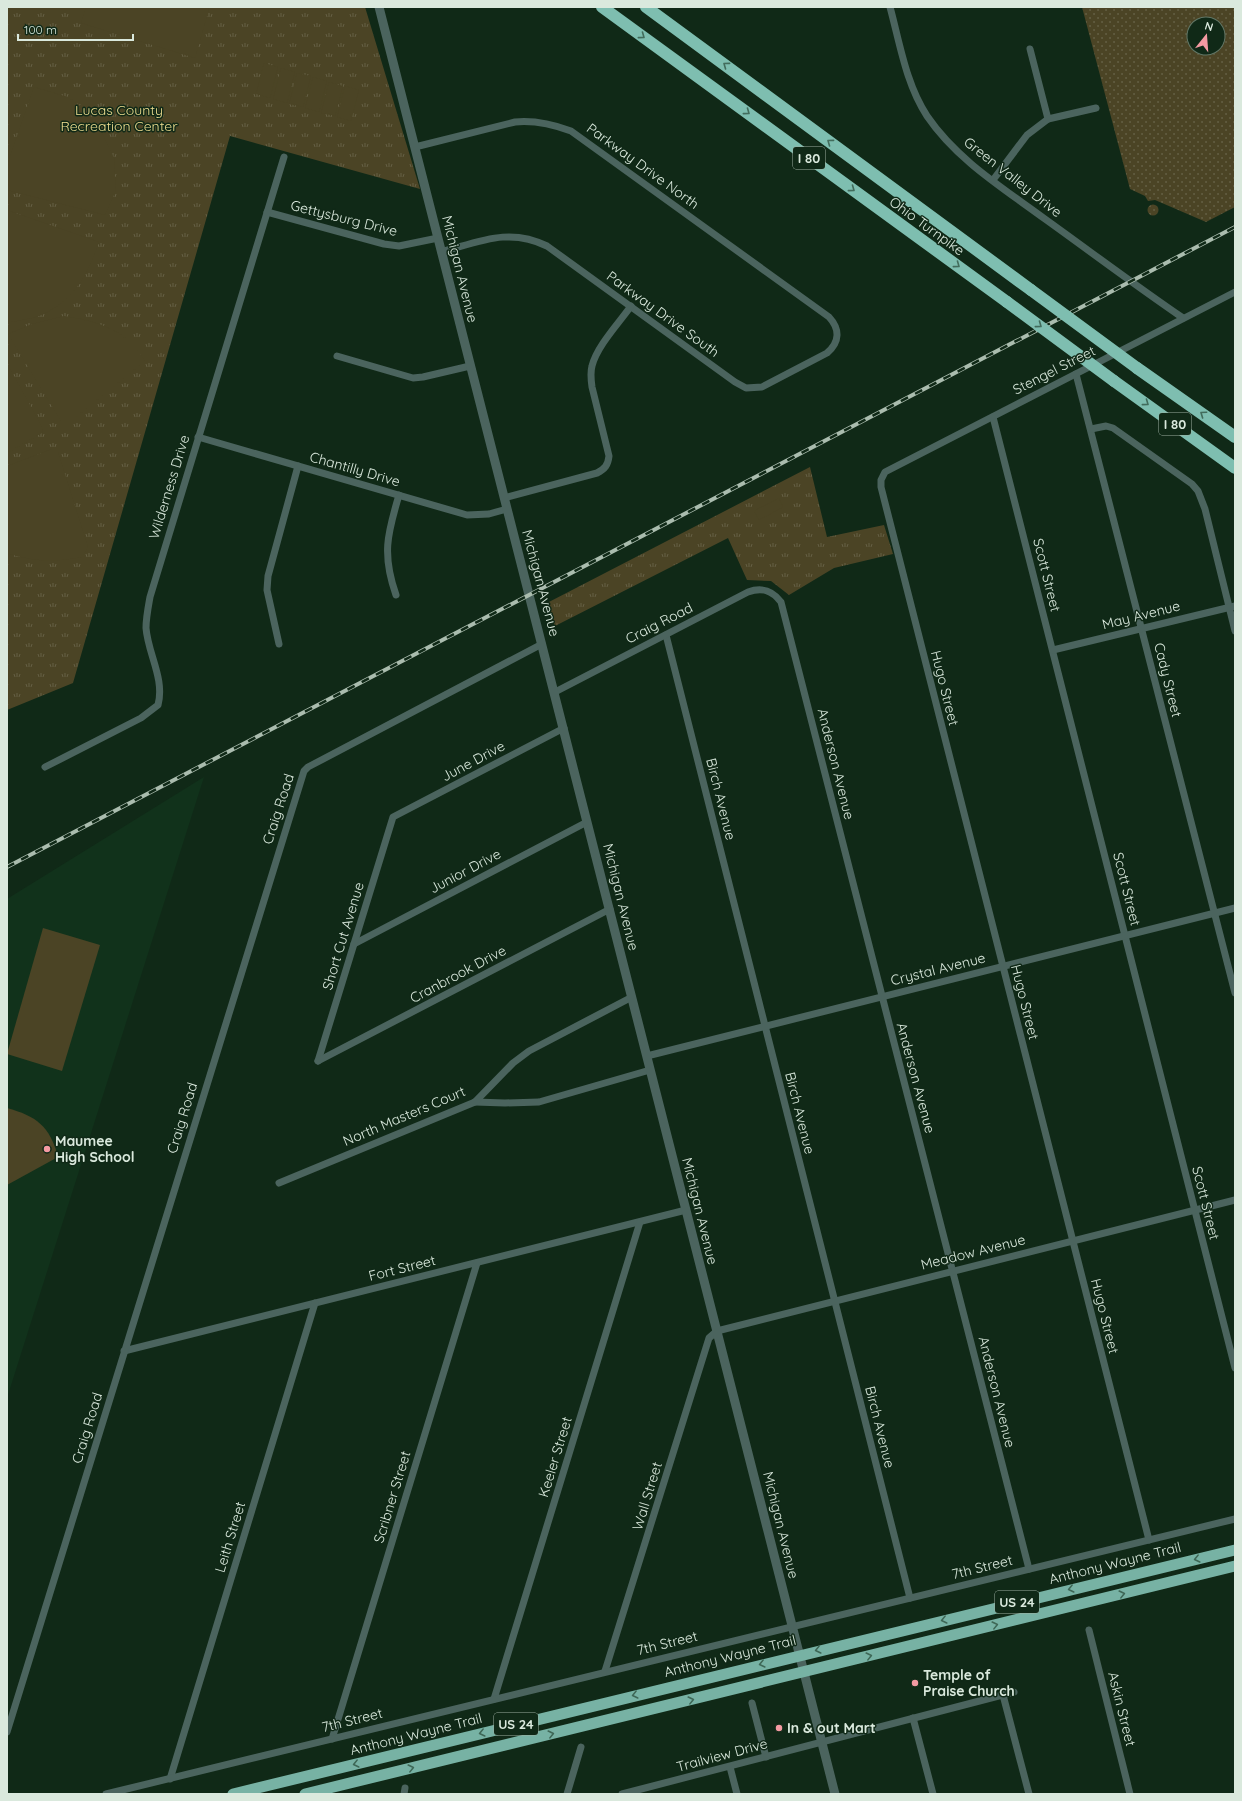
<svg xmlns="http://www.w3.org/2000/svg" width="1242" height="1801" font-family="Quicksand,sans-serif">
<defs>
<pattern id="grass-dots" width="8" height="8" patternUnits="userSpaceOnUse"><rect width="8" height="8" fill="#4b4425"/><path d="M2 2h.1M6 6h.1" fill="none" stroke="#645f44" stroke-width="1.8" stroke-linecap="round"/></pattern>
<pattern id="park-tufts" width="24" height="20" patternUnits="userSpaceOnUse"><rect width="24" height="20" fill="#4b4425"/><path d="M3 7l-1-3M5 7V3M7 7l1-3M15 17l-1-3M17 17v-4M19 17l1-3" fill="none" stroke="#645f44"/></pattern>
</defs>
<rect width="100%" height="100%" fill="#102917"/>
<path fill="#11321b" d="M204,777L7,1398V899Z"/>
<g fill="url(#grass-dots)" fill-rule="evenodd">
<path d="M1082,7H1235V207L1206,222L1155,200L1148,201L1145,196L1130,189ZM1194,24H1218V48H1194Z"/>
<circle cx="1153" cy="210" r="5.5"/>
</g>
<g fill="url(#park-tufts)">
<path d="M7,7H365L420,189L230,136L73,683L7,710Z"/>
<path d="M810,467L827,537L884,525L893,554L834,568L789,595L771,581L747,580L728,538L555,626L547,603Z"/>
</g>
<g fill="#4b4425">
<path d="M86,7H202L209,9L195,58L81,23Z"/>
<path d="M264,63L278,67L270,98L256,94Z"/>
<path d="M281,68L295,72L287,103L273,99Z"/>
<path d="M297,73L311,76L303,107L289,104Z"/>
<path d="M313,77L327,81L319,112L305,108Z"/>
<path d="M329,82L343,86L335,116L321,113Z"/>
<path d="M345,86L359,90L351,121L337,117Z"/>
<path d="M34,87L68,97L86,110L103,135L114,158L116,190L105,215L7,190V165Z"/>
<path d="M7,210L99,242C87,276 74,301 39,316C30,319 20,320 11,322H7Z"/>
<path d="M64,316C100,322 125,329 145,361L71,421H61L8,334L32,324Z"/>
<path d="M7,363L43,429L42,433L7,453Z"/>
<path d="M52,449L58,452L88,547L82,557C56,562 32,562 7,553V466Z"/>
<path d="M779,498L783,507L759,520L754,511Z"/>
<path d="M43,928L100,945L62,1071L7,1054Z"/>
<path d="M7,1108C36,1116 50,1126 58,1157L7,1185Z"/>
</g>
<g fill="none" stroke-linecap="round" stroke-linejoin="round">
<g stroke="#4b645e" stroke-width="7">
<path d="M890,7C900,44 906,84 927,116C957,160 1003,188 1045,219C1091,252 1136,286 1183,318"/>
<path d="M1030,49L1048,119"/>
<path d="M415,147L515,122C535,120 552,124 571,131L829,317C840,329 840,342 827,353L762,387L746,388L735,382L547,246C509,227 479,242 441,252"/>
<path d="M993,180L1027,135L1048,119L1096,108"/>
<path d="M267,212L384,244L399,246L438,238"/>
<path d="M337,356L413,378L423,377L470,366"/>
<path d="M1076,374L1235,993"/>
<path d="M993,417L1235,1368"/>
<path d="M1091,429L1106,426L1113,428L1192,484L1198,491L1205,509L1235,631"/>
<path d="M198,437L467,515L489,514L507,509"/>
<path d="M504,498L597,473C605,469 608,465 609,456L592,387C591,380 590,373 592,366C597,346 619,323 631,306"/>
<path d="M396,595C382,555 387,535 399,495"/>
<path d="M666,635L910,1598"/>
<path d="M279,644L267,590L268,576L298,466"/>
<path d="M1053,650L1235,606"/>
<path d="M555,692L748,592C762,587 772,590 781,602L1029,1569"/>
<path d="M45,767L141,718L158,705C165,679 148,654 146,628C146,618 148,608 150,597L284,157"/>
<path d="M354,944L587,822"/>
<path d="M647,1056L1235,908"/>
<path d="M318,1061L393,817L564,728"/>
<path d="M318,1061L610,909"/>
<path d="M475,1102L505,1103L539,1102L650,1070"/>
<path d="M279,1183L475,1102L513,1063L529,1051L632,997"/>
<path d="M124,1351L686,1210"/>
<path d="M1149,1540L881,487V480L885,472L1235,292"/>
<path d="M1089,1630L1130,1794"/>
<path d="M605,1671L709,1338L717,1331L1235,1200"/>
<path d="M1003,1695L1029,1794"/>
<path d="M494,1699L640,1222"/>
<path d="M752,1703L766,1757"/>
<path d="M913,1718L933,1794"/>
<path d="M7,1732L304,771L308,767L542,644"/>
<path d="M332,1739L477,1263"/>
<path d="M730,1767L737,1794"/>
<path d="M170,1779L315,1303"/>
<path d="M106,1794L1235,1519"/>
<path d="M404,1794L405,1788"/>
<path d="M567,1794L581,1747"/>
<path d="M622,1794L1014,1692"/>
</g>
<path stroke="#4b645e" stroke-width="9" d="M379,7L835,1794"/>
<g stroke="#77b2a4" stroke-width="11">
<path d="M233,1794L1235,1550"/>
<path d="M305,1794L1235,1566"/>
</g>
<g stroke="#7ebeb0" stroke-width="12">
<path d="M602,7L1007,302"/>
<path d="M646,7L1031,290"/>
<path d="M1137,368L1235,437"/>
<path d="M1114,381L1235,468"/>
</g>
<g stroke="#aabcae" stroke-width="4">
<path id="rail" d="M7,867L1235,227"/>
</g>
<use href="#rail" stroke="#102917" stroke-width="2.5" stroke-dasharray="8" stroke-linecap="butt"/>
<g stroke="#7ebeb0" stroke-width="12">
<path d="M1031,290L1137,368"/>
<path d="M1007,302L1114,381"/>
</g>
</g>
<defs><path id="oneway-chevron" d="M-2-3.5L2.5 0L-2 3.5" fill="none" stroke-width="1.6" stroke-linecap="round" stroke-linejoin="round"/></defs>
<g stroke="#426c5c">
<use href="#oneway-chevron" transform="translate(642 36) rotate(36)"/>
<use href="#oneway-chevron" transform="translate(726 65) rotate(-144)"/>
<use href="#oneway-chevron" transform="translate(747 112) rotate(36)"/>
<use href="#oneway-chevron" transform="translate(830 142) rotate(-144)"/>
<use href="#oneway-chevron" transform="translate(852 189) rotate(36)"/>
<use href="#oneway-chevron" transform="translate(957 265) rotate(36)"/>
<use href="#oneway-chevron" transform="translate(1039 325) rotate(36)"/>
<use href="#oneway-chevron" transform="translate(1146 403) rotate(36)"/>
<use href="#oneway-chevron" transform="translate(1203 414) rotate(-145)"/>
</g>
<g stroke="#3e6756">
<use href="#oneway-chevron" transform="translate(1197 1559) rotate(166)"/>
<use href="#oneway-chevron" transform="translate(1071 1589) rotate(166)"/>
<use href="#oneway-chevron" transform="translate(1122 1594) rotate(-14)"/>
<use href="#oneway-chevron" transform="translate(944 1620) rotate(166)"/>
<use href="#oneway-chevron" transform="translate(995 1625) rotate(-14)"/>
<use href="#oneway-chevron" transform="translate(818 1650) rotate(166)"/>
<use href="#oneway-chevron" transform="translate(869 1656) rotate(-14)"/>
<use href="#oneway-chevron" transform="translate(762 1664) rotate(166)"/>
<use href="#oneway-chevron" transform="translate(635 1695) rotate(166)"/>
<use href="#oneway-chevron" transform="translate(691 1700) rotate(-14)"/>
<use href="#oneway-chevron" transform="translate(482 1733) rotate(166)"/>
<use href="#oneway-chevron" transform="translate(551 1734) rotate(-14)"/>
<use href="#oneway-chevron" transform="translate(356 1764) rotate(166)"/>
<use href="#oneway-chevron" transform="translate(411 1768) rotate(-14)"/>
</g>
<g fill="#f49aa2" stroke="#102917" stroke-width="1.5">
<circle cx="47" cy="1149" r="4"/>
<circle cx="915" cy="1683" r="4"/>
<circle cx="779" cy="1728" r="4"/>
</g>
<g text-anchor="middle" dominant-baseline="central" stroke-width="3" stroke-linejoin="round" paint-order="stroke">
<g fill="#102917" stroke="#9dafa2" stroke-width="1">
<rect x="793" y="147" width="32" height="22" rx="3"/>
<rect x="1159" y="413" width="32" height="22" rx="3"/>
<rect x="995" y="1591" width="44" height="22" rx="3"/>
<rect x="494" y="1713" width="44" height="22" rx="3"/>
</g>
<g font-size="13" font-weight="bold" fill="#dae9dd">
<text x="809" y="158">I 80</text>
<text x="1175" y="424">I 80</text>
<text x="1017" y="1602">US 24</text>
<text x="516" y="1724">US 24</text>
</g>
<g font-size="14" fill="#f1df91" stroke="#102917">
<text x="119" y="110">Lucas County<tspan x="119" dy="16">Recreation Center</tspan></text>
</g>
<g font-size="14" fill="#dae9dd" stroke="#102917">
<text transform="translate(643 166) rotate(36)">Parkway Drive North</text>
<text transform="translate(1013 177) rotate(38)">Green Valley Drive</text>
<text transform="translate(344 218) rotate(14)">Gettysburg Drive</text>
<text transform="translate(927 226) rotate(36)">Ohio Turnpike</text>
<text transform="translate(460 269) rotate(76)">Michigan Avenue</text>
<text transform="translate(663 314) rotate(36)">Parkway Drive South</text>
<text transform="translate(1054 370) rotate(-27)">Stengel Street</text>
<text transform="translate(355 469) rotate(16)">Chantilly Drive</text>
<text transform="translate(169 487) rotate(-73)">Wilderness Drive</text>
<text transform="translate(1047 575) rotate(76)">Scott Street</text>
<text transform="translate(541 583) rotate(75)">Michigan Avenue</text>
<text transform="translate(1141 615) rotate(-14)">May Avenue</text>
<text transform="translate(659 623) rotate(-27)">Craig Road</text>
<text transform="translate(1168 680) rotate(76)">Cady Street</text>
<text transform="translate(945 688) rotate(76)">Hugo Street</text>
<text transform="translate(473 761) rotate(-28)">June Drive</text>
<text transform="translate(836 764) rotate(76)">Anderson Avenue</text>
<text transform="translate(721 799) rotate(76)">Birch Avenue</text>
<text transform="translate(278 809) rotate(-72)">Craig Road</text>
<text transform="translate(465 871) rotate(-28)">Junior Drive</text>
<text transform="translate(1127 889) rotate(76)">Scott Street</text>
<text transform="translate(621 897) rotate(76)">Michigan Avenue</text>
<text transform="translate(343 936) rotate(-73)">Short Cut Avenue</text>
<text transform="translate(938 969) rotate(-14)">Crystal Avenue</text>
<text transform="translate(458 974) rotate(-28)">Cranbrook Drive</text>
<text transform="translate(1025 1002) rotate(76)">Hugo Street</text>
<text transform="translate(916 1078) rotate(75)">Anderson Avenue</text>
<text transform="translate(800 1113) rotate(76)">Birch Avenue</text>
<text transform="translate(404 1116) rotate(-23)">North Masters Court</text>
<text transform="translate(182 1118) rotate(-73)">Craig Road</text>
<text transform="translate(1206 1203) rotate(76)">Scott Street</text>
<text transform="translate(700 1211) rotate(76)">Michigan Avenue</text>
<text transform="translate(973 1252) rotate(-14)">Meadow Avenue</text>
<text transform="translate(402 1268) rotate(-14)">Fort Street</text>
<text transform="translate(1105 1316) rotate(76)">Hugo Street</text>
<text transform="translate(997 1392) rotate(76)">Anderson Avenue</text>
<text transform="translate(880 1427) rotate(76)">Birch Avenue</text>
<text transform="translate(87 1428) rotate(-73)">Craig Road</text>
<text transform="translate(555 1457) rotate(-73)">Keeler Street</text>
<text transform="translate(647 1496) rotate(-73)">Wall Street</text>
<text transform="translate(392 1497) rotate(-73)">Scribner Street</text>
<text transform="translate(781 1525) rotate(76)">Michigan Avenue</text>
<text transform="translate(230 1537) rotate(-73)">Leith Street</text>
<text transform="translate(1115 1563) rotate(-14)">Anthony Wayne Trail</text>
<text transform="translate(982 1567) rotate(-14)">7th Street</text>
<text transform="translate(667 1643) rotate(-14)">7th Street</text>
<text transform="translate(730 1656) rotate(-14)">Anthony Wayne Trail</text>
<text transform="translate(1122 1709) rotate(76)">Askin Street</text>
<text transform="translate(352 1720) rotate(-14)">7th Street</text>
<text transform="translate(416 1734) rotate(-14)">Anthony Wayne Trail</text>
<text transform="translate(722 1755) rotate(-15)">Trailview Drive</text>
</g>
<g font-size="14" font-weight="bold" fill="#dae9dd" stroke="#102917" text-anchor="start">
<text x="55" y="1141">Maumee<tspan x="55" dy="16">High School</tspan></text>
<text x="923" y="1675">Temple of<tspan x="923" dy="16">Praise Church</tspan></text>
<text x="787" y="1728">In &amp; out Mart</text>
</g>
</g>
<rect width="1242" height="1801" fill="none" stroke="#dae9dd" stroke-width="16"/>
<g transform="translate(1206 36) rotate(17)"><circle r="19" fill="#102917" stroke="#617666"/>
<path d="M0-3L7 15L0 10L-7 15Z" fill="#f49aa2"/>
<text y="-6" font-size="11" font-weight="bold" text-anchor="middle" fill="#dae9dd">N</text>
</g>
<path d="M18 34v6h115v-6" fill="none" stroke="#dae9dd" stroke-width="2"/>
<text x="24" y="34" font-size="12" fill="#dae9dd" stroke="#102917" stroke-width="3" paint-order="stroke">100 m</text>
</svg>
